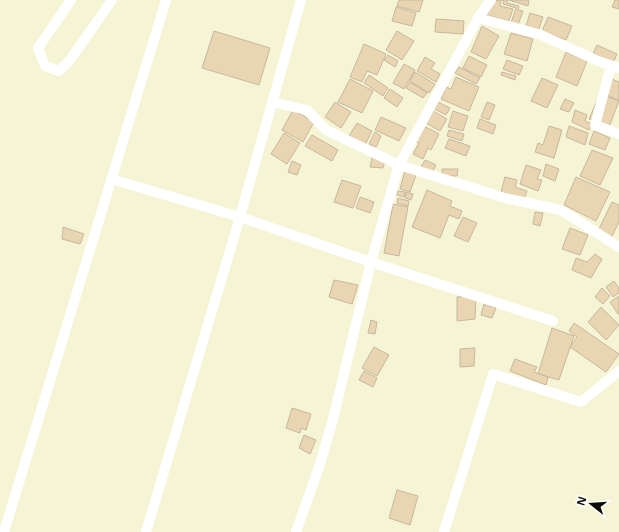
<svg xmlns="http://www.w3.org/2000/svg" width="619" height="532" font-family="'Noto Sans',sans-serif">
<rect width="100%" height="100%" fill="#f5f5d6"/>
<g fill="#e9d5b2" stroke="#c7b79d">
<path d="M399,0H423L419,12L397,6Z"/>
<path d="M494,0L501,1L500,6L513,9L509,21L486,15Z"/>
<path d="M501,0H508L507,3L519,6L518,10L523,11L518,25L511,23L516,8L503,4L504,1Z"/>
<path d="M509,0H529L528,6Z"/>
<path d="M615,0H619V9L612,7Z"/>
<path d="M396,7L416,13L412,26L392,21Z"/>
<path d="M530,13L543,17L539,29L526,26Z"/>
<path d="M548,17L572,26L566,40L542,31Z"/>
<path d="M436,19L464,21L463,34L435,32Z"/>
<path d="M482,26L499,36L486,59L471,52Z"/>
<path d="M214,31L270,48L259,85L202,68Z"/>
<path d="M397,31L414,41L402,60L386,50Z"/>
<path d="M511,33L533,39L527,61L504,54Z"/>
<path d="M364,44L386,54L377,75L367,71L362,82L350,77Z"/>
<path d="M597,45L617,54L613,63L593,54Z"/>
<path d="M566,52L587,61L577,86L556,77Z"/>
<path d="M388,55L398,61L395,67L384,60Z"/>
<path d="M469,56L487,65L481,77L463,68Z"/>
<path d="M425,57L435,63L431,69L440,74L436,82L417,71Z"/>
<path d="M507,60L523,66L519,75L503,69Z"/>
<path d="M404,64L415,70L404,89L393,83Z"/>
<path d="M459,67L480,78L476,84L455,73Z"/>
<path d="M415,72L435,84L429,93L410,81Z"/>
<path d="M502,72L516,76L515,80L501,75Z"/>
<path d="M369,75L388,88L383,96L364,83Z"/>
<path d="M456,77L479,87L469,111L441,99L446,87L451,89Z"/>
<path d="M607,77L619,82V101L601,92Z"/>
<path d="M542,78L558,85L547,108L531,101Z"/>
<path d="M350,79L373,91L362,113L338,102Z"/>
<path d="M410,82L427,93L423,98L406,88Z"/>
<path d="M390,89L403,98L397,107L384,98Z"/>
<path d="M600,94L619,101L609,127L589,119Z"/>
<path d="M565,99L574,103L569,112L560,109Z"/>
<path d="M436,101L450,108L446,115L433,108Z"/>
<path d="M335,102L351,112L341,128L325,117Z"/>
<path d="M487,102L495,105L489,120L481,117Z"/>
<path d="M293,110L314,122L303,142L282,130Z"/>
<path d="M575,110L587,115L585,121L592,124L589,130L572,122Z"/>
<path d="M433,111L447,119L440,131L426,123Z"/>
<path d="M453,111L468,116L463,131L448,127Z"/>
<path d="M381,117L406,128L399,141L375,130Z"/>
<path d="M480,119L496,125L493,134L477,128Z"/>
<path d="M357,123L372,131L365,145L349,136Z"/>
<path d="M424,126L439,134L431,150L428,148L423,159L413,154L419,143L416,142Z"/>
<path d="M549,126L562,130L554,158L535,152L538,143L543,145Z"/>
<path d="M569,126L588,133L585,145L566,137Z"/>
<path d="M449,130L464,134L462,141L447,136Z"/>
<path d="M594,131L610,138L605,150L589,144Z"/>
<path d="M375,132L381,136L376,147L369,144Z"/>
<path d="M284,133L300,143L287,164L271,154Z"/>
<path d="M312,135L338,150L332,161L305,146Z"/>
<path d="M449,139L470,146L466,156L445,148Z"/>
<path d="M592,150L613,158L600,185L580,176Z"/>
<path d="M373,153L386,157L383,168L370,167Z"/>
<path d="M425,160L436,165L432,173L421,167Z"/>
<path d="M292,161L301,165L297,175L288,172Z"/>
<path d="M546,164L559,169L555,181L543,176Z"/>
<path d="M526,165L541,170L537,179L542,180L538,191L520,184Z"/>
<path d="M442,169H458L457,176H442Z"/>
<path d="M405,171L416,175L410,192L400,189Z"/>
<path d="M505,177L517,180L515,187L527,191L524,199L501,192Z"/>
<path d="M576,177L610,192L596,221L564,205Z"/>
<path d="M342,180L361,186L353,208L334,202Z"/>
<path d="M427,190L452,201L450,206L462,211L459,219L449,215L440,238L412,227Z"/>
<path d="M398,191L405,192L404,197L397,195Z"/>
<path d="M406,192L413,194L411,200L405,198Z"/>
<path d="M360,197L374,202L370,213L356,208Z"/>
<path d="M398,198L409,201L408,206L397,203Z"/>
<path d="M612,202L619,205V222L611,238L598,231Z"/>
<path d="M393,204L408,207L399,256L384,253Z"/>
<path d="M535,212L543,213L540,226L533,224Z"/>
<path d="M463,217L477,223L468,242L454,236Z"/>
<path d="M63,227L84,234L80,244L62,239Z"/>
<path d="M570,228L588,235L580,255L562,249Z"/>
<path d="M595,254L602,259L591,278L572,270L576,258L587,262Z"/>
<path d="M334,280L358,285L352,304L329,297Z"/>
<path d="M614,281L619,288V293L613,297L606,287Z"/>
<path d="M602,288L610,296L603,304L595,297Z"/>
<path d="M476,295L475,319L457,321V297Z"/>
<path d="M619,296V314H618L610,302Z"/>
<path d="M484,304L496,308L492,318L481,315Z"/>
<path d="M601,307L619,325L606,340L588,322Z"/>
<path d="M371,320L377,322L375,334L368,333Z"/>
<path d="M574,323L619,354L606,372L570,347L577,337L569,331Z"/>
<path d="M552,328L574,336L559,380L538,374Z"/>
<path d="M374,347L389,355L377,376L362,368Z"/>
<path d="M475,348L474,366L460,367V349Z"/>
<path d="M515,359L537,367L534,372L548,377L546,385L510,371Z"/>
<path d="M364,371L377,378L373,387L359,380Z"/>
<path d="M292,408L311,414L306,430L301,428L300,433L286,428Z"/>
<path d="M304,435L316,440L310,454L299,448Z"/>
<path d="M397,490L418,496L410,525L389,518Z"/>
</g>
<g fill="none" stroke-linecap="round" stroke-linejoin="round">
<g stroke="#fff" stroke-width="10">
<path d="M71,0L38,48L45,66L59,71L70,60L112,0"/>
<path d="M478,18L539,34L598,61L619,68"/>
<path d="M611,66L595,125L619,134"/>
<path d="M272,102L307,110L326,130L399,165L505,198L561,210L619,247"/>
<path d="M111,179L240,217L371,262L553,321"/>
<path d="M4,532L166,0"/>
<path d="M146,532L240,217L301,0"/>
<path d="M296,532L320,464L332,423L371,262L399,165L478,18L491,0"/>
<path d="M444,532L493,374L581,402L619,371"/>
</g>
</g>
<g transform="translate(591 504) rotate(287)" stroke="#ffffff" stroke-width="3" paint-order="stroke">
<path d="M0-3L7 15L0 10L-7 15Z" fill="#0d0d04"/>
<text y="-6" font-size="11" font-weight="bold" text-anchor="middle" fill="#0d0d04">N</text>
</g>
</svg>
